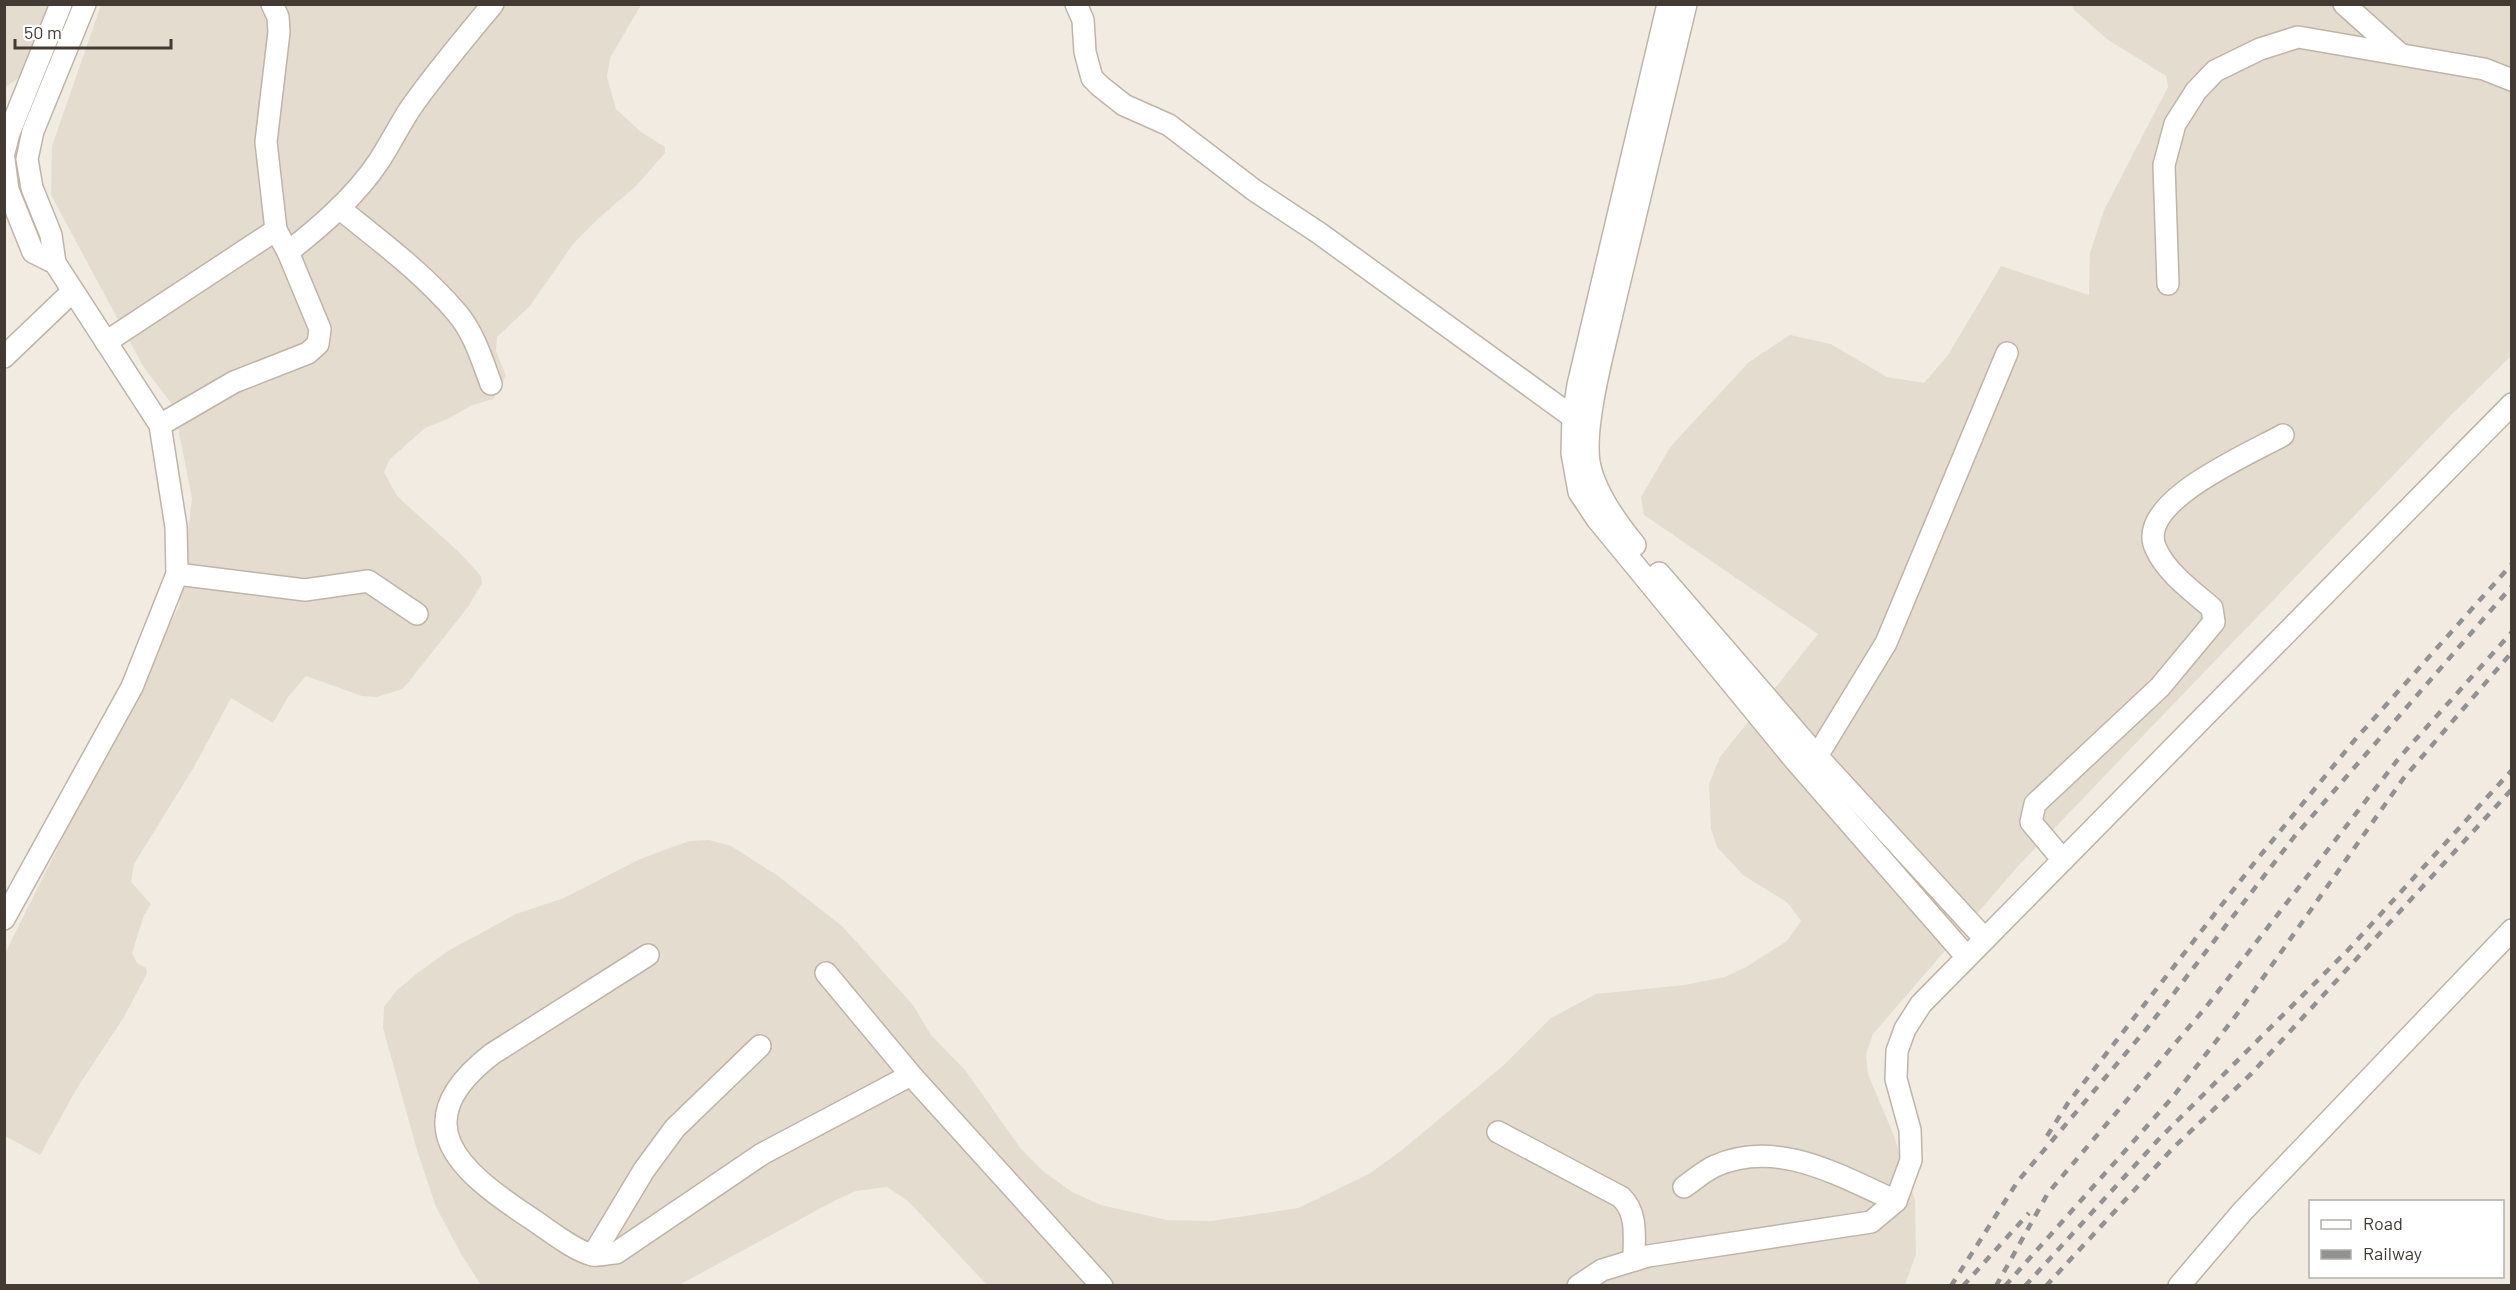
<svg xmlns="http://www.w3.org/2000/svg" width="2516" height="1290" font-family="Barlow,sans-serif">
<rect width="100%" height="100%" fill="#f1ebe2"/>
<g fill="#e5dcd0">
<path d="M4,5H51L19,78L5,87Z"/>
<path d="M101,5H641L610,58L607,77L616,109L641,132L665,147V153L636,186L599,218L573,244L530,306L497,337L496,351L506,376L493,399L470,406L450,418L425,428L390,459L384,472L397,496L461,554L481,576L482,583L468,607L407,684L402,689L377,697L362,696L306,676L288,697L273,723L231,698L194,767L134,864L131,882L151,904L144,915L132,953L137,963L146,968L147,973L124,1017L77,1088L40,1155L5,1136L4,955L179,606L192,498L174,407L143,366L51,195L52,146Z"/>
<path d="M2072,5H2511V356L2451,415L2019,865L1873,1034L1866,1054L1868,1074L1894,1136L1915,1200L1916,1254L1905,1285H987L908,1201L887,1187L856,1191L836,1200L679,1285H481L461,1254L436,1207L417,1150L383,1028L384,1007L396,991L415,975L448,951L516,914L564,898L640,859L689,841L709,840L731,846L778,876L842,926L913,1005L931,1035L965,1070L1021,1149L1044,1172L1074,1193L1101,1205L1167,1220L1211,1221L1298,1208L1369,1174L1402,1150L1504,1065L1551,1018L1596,994L1684,985L1725,977L1746,967L1787,941L1801,921L1788,903L1743,875L1717,847L1711,829L1709,784L1720,757L1818,634L1644,515L1641,497L1671,446L1749,362L1790,335L1831,344L1887,377L1924,383L1948,355L2001,266L2089,295L2090,253L2104,210L2168,87L2166,76L2107,39L2074,10Z"/>
</g>
<g fill="none" stroke-linecap="round" stroke-linejoin="round">
<g stroke="#bfb4a8" stroke-width="24">
<g id="minor">
<path d="M272,4L278,17L279,32L266,142L276,230L288,252"/>
<path d="M1076,4L1083,20L1085,52L1092,78L1100,86L1124,105L1169,125L1254,190L1319,233L1581,423"/>
<path d="M1668,4L1578,385L1573,417L1572,453L1579,492L1597,519L1794,759L1966,956"/>
<path d="M2344,4L2400,54"/>
<path d="M4,153L9,133L61,4"/>
<path d="M4,159L8,190L33,252L55,263"/>
<path d="M339,208C380,241 423,273 457,313C474,333 482,360 491,384"/>
<path d="M2168,284L2164,165L2175,124L2196,91L2215,71L2260,49L2298,37L2484,69L2512,80"/>
<path d="M106,342L276,230"/>
<path d="M4,357L73,291"/>
<path d="M160,425L234,382L308,353L318,344L320,329L288,252C321,226 355,197 379,161C390,144 399,126 410,109C435,73 464,39 493,4"/>
<path d="M1635,545C1617,523 1594,490 1589,462C1583,422 1606,342 1615,301C1639,202 1662,103 1686,4"/>
<path d="M1659,573L1817,756L1985,939"/>
<path d="M177,574L305,590L368,581L417,614"/>
<path d="M1817,756L1886,643L2007,353"/>
<path d="M2063,860L2031,822L2035,804L2160,687L2214,622L2212,608C2192,591 2167,573 2156,549C2133,502 2252,453 2283,435"/>
<path d="M4,919L132,687L177,574L176,527L160,425L55,263L51,235L32,188L27,159L33,131L85,4"/>
<path d="M648,955L492,1054C403,1123 458,1170 529,1217C546,1228 574,1251 593,1255C599,1256 609,1253 616,1253L762,1154L911,1075"/>
<path d="M826,973L911,1075L1102,1286"/>
<path d="M1498,1132L1621,1197C1638,1213 1634,1237 1634,1260"/>
<path d="M1684,1187C1694,1180 1704,1171 1715,1166C1777,1138 1840,1176 1896,1201"/>
<path d="M593,1255L644,1170L675,1128L760,1046"/>
<path d="M1578,1286L1602,1270L1648,1256L1871,1222L1896,1201L1911,1160L1910,1130L1896,1079L1897,1051L1905,1029L1921,1004L2512,404"/>
<path d="M2179,1286L2242,1212L2512,930"/>
</g>
</g>
<use href="#minor" stroke="#fff" stroke-width="21"/>
<g stroke="#929292" stroke-width="4.5" stroke-dasharray="8 8" stroke-linecap="butt">
<path d="M2047,1136L2068,1103L2255,862L2353,742L2512,564"/>
<path d="M1951,1286L2018,1181L2148,1027L2294,837L2512,586"/>
<path d="M1963,1286L2029,1213"/>
<path d="M1996,1286L2048,1193L2206,1007L2399,758L2512,632"/>
<path d="M2005,1286L2172,1098L2241,1009L2403,779L2512,652"/>
<path d="M2025,1286L2158,1140L2348,950L2512,770"/>
<path d="M2046,1286L2173,1148L2251,1074L2512,789"/>
</g>
</g>
<rect width="2516" height="1290" fill="none" stroke="#423a33" stroke-width="12"/>
<rect x="2309" y="1200" width="195" height="78" fill="#ffffff" stroke="#b3b0ad" stroke-width="1.5"/>
<rect x="2321" y="1220" width="30" height="9" fill="#ffffff" stroke="#b3b0ad" stroke-width="1.5"/>
<text x="2363" y="1230" font-size="18" fill="#423a33">Road</text>
<rect x="2321" y="1250" width="30" height="9" fill="#929292" stroke="#b3b0ad" stroke-width="1.5"/>
<text x="2363" y="1260" font-size="18" fill="#423a33">Railway</text>
<path d="M15 39v9h156v-9" fill="none" stroke="#423a33" stroke-width="3"/>
<text x="24" y="39" font-size="18" fill="#423a33" stroke="#ffffff" stroke-width="4.5" paint-order="stroke">50 m</text>
</svg>
